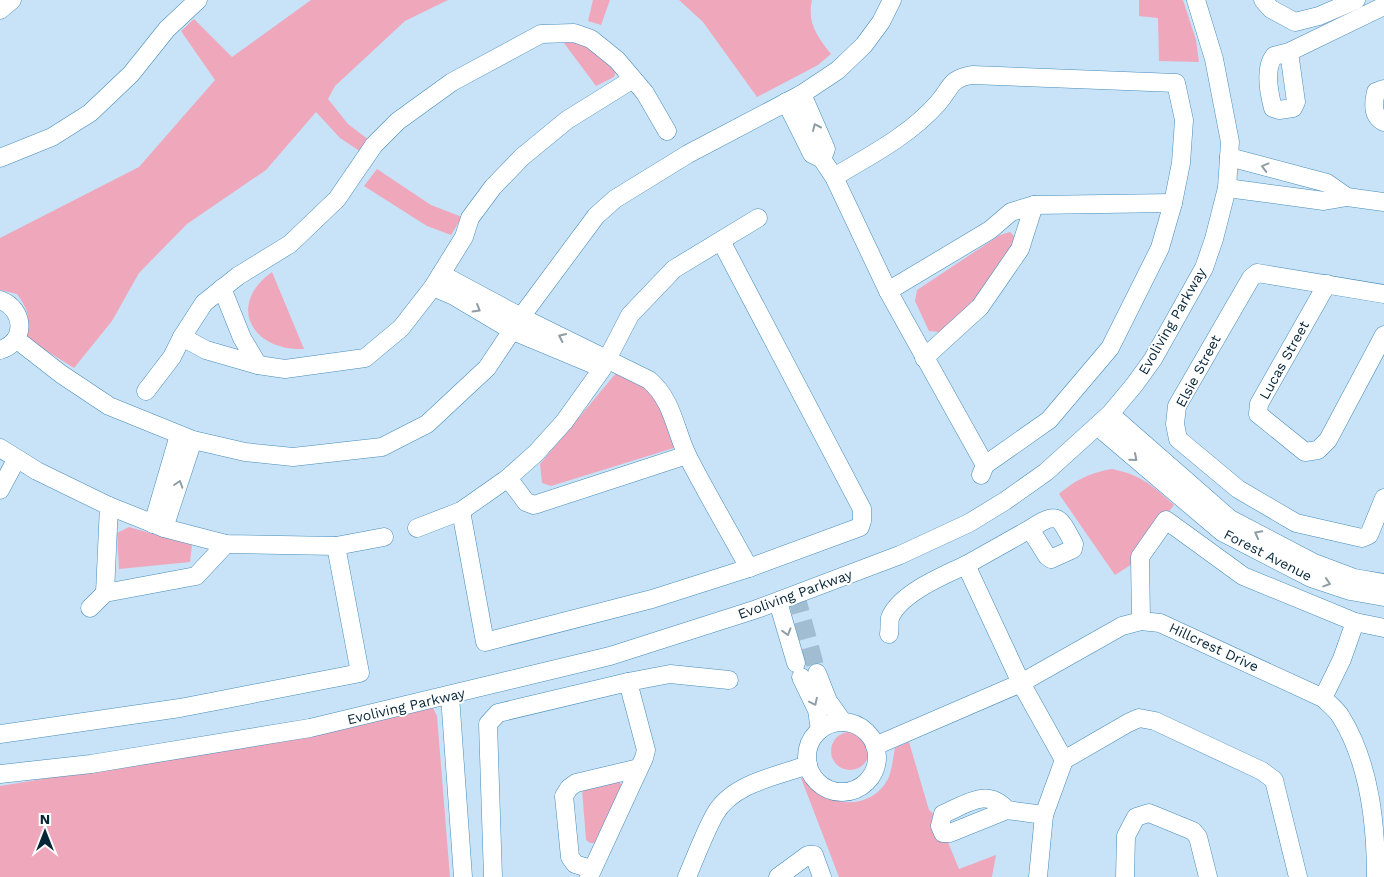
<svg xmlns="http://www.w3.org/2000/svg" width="1384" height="877" font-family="'Work Sans',sans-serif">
<rect width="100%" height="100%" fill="#c8e3f7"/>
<g fill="#efa7bc">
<path d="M311,0H448L405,21L335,86L328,99L348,124L369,140L361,152L340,138L316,112L266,170L187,224L139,273L112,321L74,368L26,338C31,319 28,309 17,294L0,290V238L139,167L215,80L181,31L194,19L232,57Z"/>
<path d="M593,0H610L601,25L588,21Z"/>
<path d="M679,0H812C807,23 817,36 831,54L818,65L757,97L703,22Z"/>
<path d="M1139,0H1183L1196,40L1199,62L1159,61L1158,18L1139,16Z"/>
<path d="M572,40L583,42L617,67L614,77L596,86L564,43Z"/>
<path d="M377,169L431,205L462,217L451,235L427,226L364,186Z"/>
<path d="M1010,232L1018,240C994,275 974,308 939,332L929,331L915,301L917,290L1000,235Z"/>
<path d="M272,272L304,349C252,351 226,305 272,272Z"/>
<path d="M617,372L656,387L677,447L551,486L542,483L540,464Z"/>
<path d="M1112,469C1141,475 1152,485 1174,505L1151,534L1140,559L1115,575L1059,494C1077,479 1090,473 1112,469Z"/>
<path d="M129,527L192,545L190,562L119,569L117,533Z"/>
<path d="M432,706L437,716L450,877H0V786L346,729Z"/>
<circle cx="850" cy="751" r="19"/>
<path d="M909,742L929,810L938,818L959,869L996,855L992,877H839L801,778L810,775C815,783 821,793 830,798C852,808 877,800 888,779C892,770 893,758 895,748Z"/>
<path d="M615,779L624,786L601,843H590L586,840L582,789Z"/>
</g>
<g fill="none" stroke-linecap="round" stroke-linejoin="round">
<path stroke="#a1bdd1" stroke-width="18" stroke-dasharray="18 9" stroke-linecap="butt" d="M796,595L817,673"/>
<g stroke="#468cbb" stroke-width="19">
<g id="minor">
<path d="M1263,0L1271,9L1295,22L1319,16L1356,0"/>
<path d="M0,10L12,0"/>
<path d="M1289,52L1296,102L1293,108L1279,110L1273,108C1269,93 1264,69 1274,56L1289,52L1384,6"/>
<path d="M1384,89L1376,92C1373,104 1372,116 1384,122"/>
<path d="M802,94L826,149L822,159"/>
<path d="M786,102L812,154L822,159L834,177L888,291L985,465L981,475"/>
<path d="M1229,157L1327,183L1347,197"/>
<path d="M0,158L52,137L90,113L131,74L167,29L198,0"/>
<path d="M834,177C871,155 910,135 938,103C952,87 949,79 972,75L1176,83L1184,120L1181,163L1173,203L1160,248L1110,348L1049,420L985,465"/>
<path d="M1227,188L1324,201L1347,197L1384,202"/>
<path d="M441,274L521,317L649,380C673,400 675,431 688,457C707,494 729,531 749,568"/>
<path d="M1327,284L1259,404L1258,414L1305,452L1318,450L1328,440L1384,335"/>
<path d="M433,287L454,296L513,331L597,366"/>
<path d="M222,288L242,338L258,365"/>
<path d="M888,291L990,230L1011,212L1034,205L1173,203"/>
<path d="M1384,294L1257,273L1251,278L1177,406L1175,424L1178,439L1238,489L1296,523L1362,538L1369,535L1384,498"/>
<path d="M0,300C25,309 27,342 0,350"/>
<path d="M182,337L206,350L258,365L285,369L365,358L401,328L433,287L464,237L470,218L493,187L522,157L567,120L633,79"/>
<path d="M16,339L61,374L109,406L193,440L245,452L293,457L382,447L427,424L487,368L521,317L596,216L615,199L688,154L802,94L838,70L864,45L881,22L892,0"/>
<path d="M924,358L980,307L1020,249L1034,205"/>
<path d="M146,391L172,357L182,337L204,303L238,276L290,244L337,199L374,145L398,121L452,82L541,34L574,33L591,39L617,60L645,93L667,131"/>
<path d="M1110,414L1230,519L1314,563L1354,578L1384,583"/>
<path d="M1097,426L1222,532L1311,578L1350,591L1384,597"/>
<path d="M0,448L37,471L109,506L164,528L226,544L336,546L384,537"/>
<path d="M508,478L526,502L534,505L687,455"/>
<path d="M0,490L16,460"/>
<path d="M109,506L105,593L196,576L226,544"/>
<path d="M461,511L485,642L652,599L749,568L860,527L862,521V509L721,241"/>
<path d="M153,524L179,435"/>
<path d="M164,528L193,440"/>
<path d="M417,528L461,511L508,478L536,453L564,422L602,369L630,315L674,269L758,218"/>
<path d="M966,565L1030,529L1047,556L1051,559L1073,549L1074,544C1059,517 1059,510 1030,529"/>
<path d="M778,602L796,663"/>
<path d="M90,608L105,593"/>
<path d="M1141,621L1140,557L1166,520L1243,576L1355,622L1342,659L1323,698"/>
<path d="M1355,622L1384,628"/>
<path d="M889,634C890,629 889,623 890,618C899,594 944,575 966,565L1021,683L1064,760L1044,815L1038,877"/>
<path d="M817,673L828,701L843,722"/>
<path d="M801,677L817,710L820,730"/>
<path d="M628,682L670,674L729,680"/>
<path d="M450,696L463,877"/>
<circle cx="842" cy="757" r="35"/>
<path d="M0,734L180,708L360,673L336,546"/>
<path d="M875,746L1021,683L1122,626L1141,621L1160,623L1323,698C1329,704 1337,710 1341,717C1370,764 1376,824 1376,877"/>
<path d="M1064,760L1128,723L1139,718L1155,721L1262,771L1274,780L1298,877"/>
<path d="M0,774L91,764L310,728L610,656L757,609L900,555L969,523L1005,501L1046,472L1110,414L1135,384L1153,359L1204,268L1214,239L1227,188L1230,142L1214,59L1196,0"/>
<path d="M1007,810C987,787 967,804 943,814L940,826L943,833H950L1007,810L1044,815"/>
<path d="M591,869L575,864L570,857L564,796L569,788L576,783L639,768"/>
<path d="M493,877L488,724L498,713L628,682L646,750L644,758L589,877"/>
<path d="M687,877C696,856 704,834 715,814C733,783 777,776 808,765"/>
<path d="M778,877L808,855H814L822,877"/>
<path d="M1125,877L1126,836L1136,817L1149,813L1193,831L1198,837L1208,877"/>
</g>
</g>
<use href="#minor" stroke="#fff" stroke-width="18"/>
</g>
<defs><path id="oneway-chevron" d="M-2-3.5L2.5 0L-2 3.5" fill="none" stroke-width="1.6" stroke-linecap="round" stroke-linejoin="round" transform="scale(1.25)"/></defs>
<g stroke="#8f9da5">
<use href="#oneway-chevron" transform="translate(816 127) rotate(-114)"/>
<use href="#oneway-chevron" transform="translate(1265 167) rotate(-165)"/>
<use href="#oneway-chevron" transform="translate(477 309) rotate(30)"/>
<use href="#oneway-chevron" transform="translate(562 337) rotate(-155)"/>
<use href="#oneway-chevron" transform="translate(1134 458) rotate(41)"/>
<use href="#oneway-chevron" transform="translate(179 484) rotate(-72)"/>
<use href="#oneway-chevron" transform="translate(1258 534) rotate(-152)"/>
<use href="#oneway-chevron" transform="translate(1327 583) rotate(18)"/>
<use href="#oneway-chevron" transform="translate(787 632) rotate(74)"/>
<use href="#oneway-chevron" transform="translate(814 702) rotate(64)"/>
</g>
<g text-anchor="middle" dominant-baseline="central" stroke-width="4" stroke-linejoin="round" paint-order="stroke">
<g font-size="14" fill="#062537" stroke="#fff">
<text transform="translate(1172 321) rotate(-60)">Evoliving Parkway</text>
<text transform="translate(1284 360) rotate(-61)">Lucas Street</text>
<text transform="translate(1198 371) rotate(-62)">Elsie Street</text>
<text transform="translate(1268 555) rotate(27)">Forest Avenue</text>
<text transform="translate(795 594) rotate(-20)">Evoliving Parkway</text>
<text transform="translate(1214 647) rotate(25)">Hillcrest Drive</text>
<text transform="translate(406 706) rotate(-13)">Evoliving Parkway</text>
</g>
</g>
<g transform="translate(45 832)" stroke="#ffffff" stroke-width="4" paint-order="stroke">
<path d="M0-4L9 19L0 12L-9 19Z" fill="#062537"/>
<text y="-8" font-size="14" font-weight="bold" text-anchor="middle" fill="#062537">N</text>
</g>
</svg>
